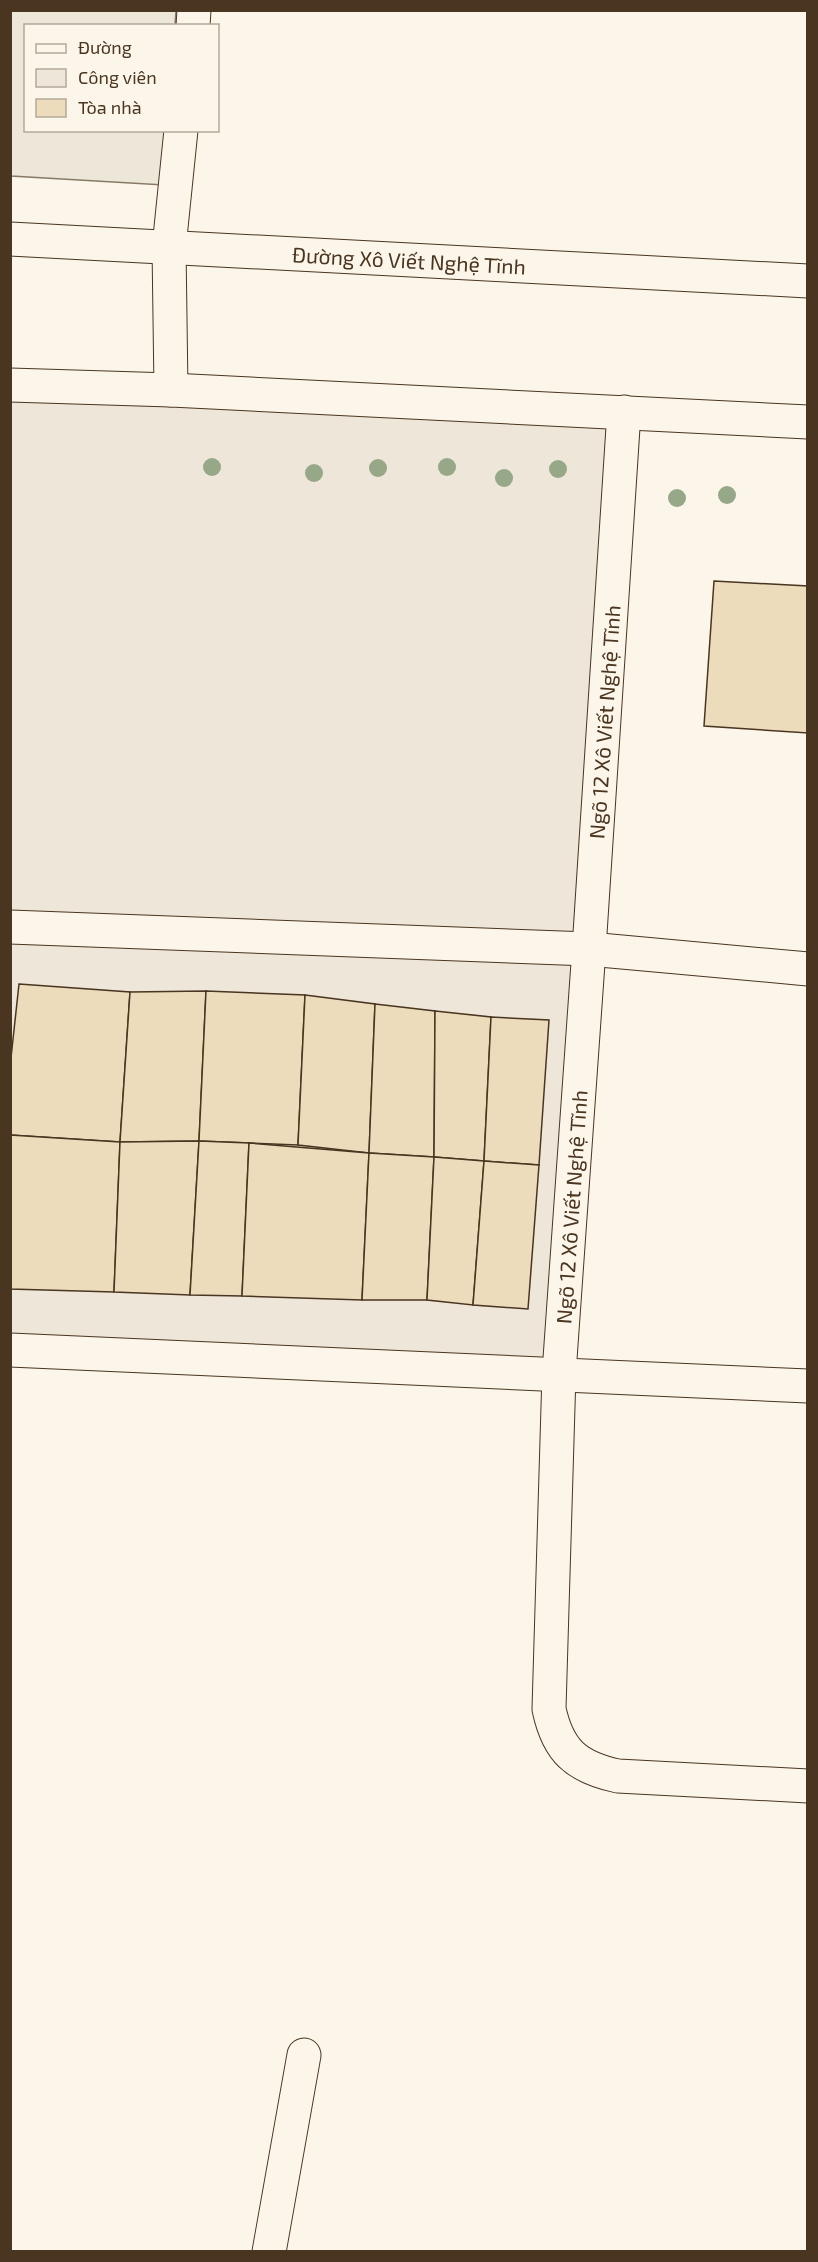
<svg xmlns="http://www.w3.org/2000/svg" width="818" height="2262" font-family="'Exo 2',sans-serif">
<rect width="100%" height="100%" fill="#fbf6e9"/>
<path fill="#ede6d9" stroke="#887966" stroke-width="1.5" d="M10,381L624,412L559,1373L11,1346Z"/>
<path fill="#ede7d9" stroke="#887966" stroke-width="1.5" d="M10,11H176L175,25L26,26V130L168,131L164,185L11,176Z"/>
<g fill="#ecdcbc" stroke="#4a3520" stroke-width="1.5">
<path d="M714,581L808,586V733L704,726Z"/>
<path d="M19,984L130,992L120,1142L10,1135V1067Z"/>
<path d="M206,991L199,1141L120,1142L130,992Z"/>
<path d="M206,991L305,995L298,1145L199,1141Z"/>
<path d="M305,995L375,1004L369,1153L298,1145Z"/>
<path d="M375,1004L435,1011L434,1157L369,1153Z"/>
<path d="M435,1011L491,1017L484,1161L434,1157Z"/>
<path d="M491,1017L549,1020L539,1165L484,1161Z"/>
<path d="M10,1135L120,1142L114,1292L10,1289Z"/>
<path d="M199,1141L190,1295L114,1292L120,1142Z"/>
<path d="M199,1141L249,1143L242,1296L190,1295Z"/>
<path d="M249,1143L369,1153L362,1300L242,1296Z"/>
<path d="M369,1153L434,1157L427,1300H362Z"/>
<path d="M434,1157L484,1161L473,1305L427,1300Z"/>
<path d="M484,1161L539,1165L528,1309L473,1305Z"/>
</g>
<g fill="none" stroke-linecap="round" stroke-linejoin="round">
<g stroke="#4a3520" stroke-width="35">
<g id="street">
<path d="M193,26L194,10"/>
<path d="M169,247L181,130"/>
<path d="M624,412L589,949L559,1373L549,1709C558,1751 576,1767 618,1776L808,1786"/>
<path d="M10,927L589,949L808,969"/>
<path d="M10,1350L808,1386"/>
<path d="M269,2252L304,2055"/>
</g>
</g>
<g stroke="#4a3520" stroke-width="35">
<g id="secondary">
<path d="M10,239L808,281"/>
<path d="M169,247L171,390"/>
<path d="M10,385L171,390L808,422"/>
</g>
</g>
<use href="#street" stroke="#fbf6e9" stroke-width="33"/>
<use href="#secondary" stroke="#fbf6e9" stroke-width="33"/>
</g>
<g fill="#96a887">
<circle cx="212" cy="467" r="9"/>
<circle cx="447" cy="467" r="9"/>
<circle cx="378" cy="468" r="9"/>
<circle cx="558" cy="469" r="9"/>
<circle cx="314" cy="473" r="9"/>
<circle cx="504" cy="478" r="9"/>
<circle cx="727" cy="495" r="9"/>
<circle cx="677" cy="498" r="9"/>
</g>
<g text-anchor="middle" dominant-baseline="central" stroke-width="4.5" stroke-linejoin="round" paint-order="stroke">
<g font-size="21" fill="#4a3520" stroke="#fbf6e9">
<text transform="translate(409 260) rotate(3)">Đường Xô Viết Nghệ Tĩnh</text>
<text transform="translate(604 722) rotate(-86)">Ngõ 12 Xô Viết Nghệ Tĩnh</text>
<text transform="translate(571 1207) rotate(-86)">Ngõ 12 Xô Viết Nghệ Tĩnh</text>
</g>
</g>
<rect width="818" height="2262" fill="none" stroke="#4a3520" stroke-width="24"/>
<rect x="24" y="24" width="195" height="108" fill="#fbf6e9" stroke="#b4a999" stroke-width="1.5"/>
<rect x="36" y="44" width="30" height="9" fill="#fbf6e9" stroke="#b4a999" stroke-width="1.5"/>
<text x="78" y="54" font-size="18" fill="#4a3520">Đường</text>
<rect x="36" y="69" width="30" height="18" fill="#ede6d9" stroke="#b4a999" stroke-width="1.5"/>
<text x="78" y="84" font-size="18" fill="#4a3520">Công viên</text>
<rect x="36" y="99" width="30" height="18" fill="#ecdcbc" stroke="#b4a999" stroke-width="1.5"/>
<text x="78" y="114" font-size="18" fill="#4a3520">Tòa nhà</text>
</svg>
